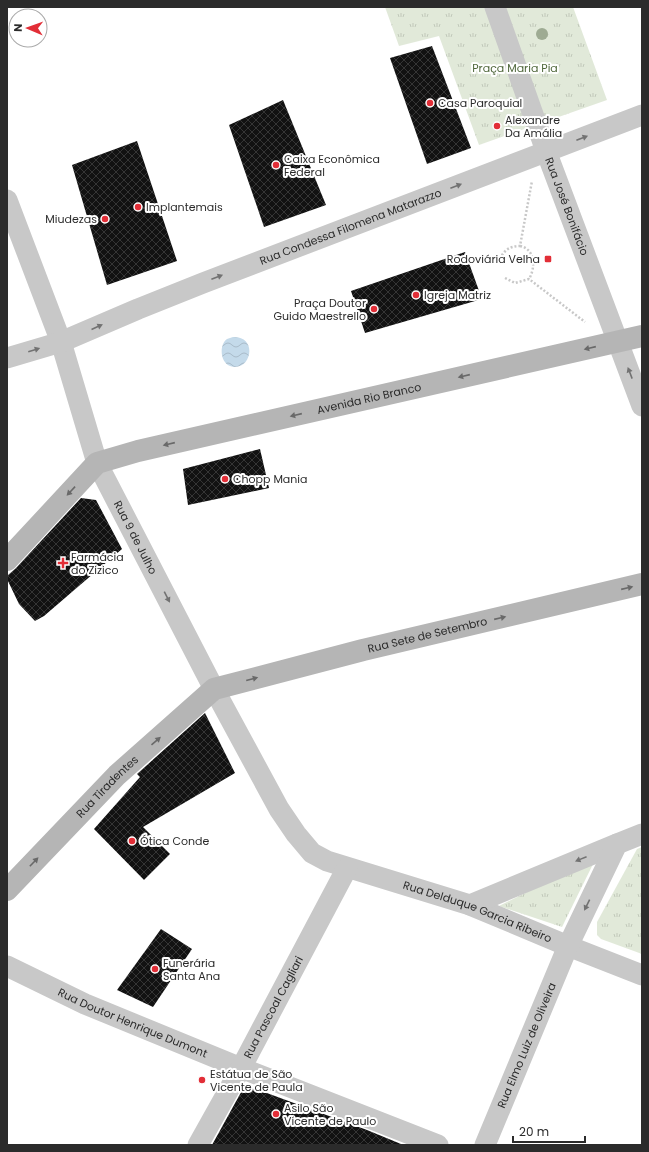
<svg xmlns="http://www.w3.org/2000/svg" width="649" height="1152" font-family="Poppins,sans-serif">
<defs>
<pattern id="park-tufts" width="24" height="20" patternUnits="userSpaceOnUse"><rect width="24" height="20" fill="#e1e9d9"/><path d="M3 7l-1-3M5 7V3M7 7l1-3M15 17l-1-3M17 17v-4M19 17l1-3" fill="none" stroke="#c1c8ba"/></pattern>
<pattern id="water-waves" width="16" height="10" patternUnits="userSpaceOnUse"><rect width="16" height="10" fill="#c4daea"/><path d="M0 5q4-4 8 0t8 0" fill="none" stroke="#a9bbc9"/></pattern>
<pattern id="building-cross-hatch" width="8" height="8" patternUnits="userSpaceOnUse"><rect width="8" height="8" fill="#121212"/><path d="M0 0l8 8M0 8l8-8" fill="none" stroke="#353535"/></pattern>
</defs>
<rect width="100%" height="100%" fill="#fff"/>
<g fill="url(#park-tufts)">
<path d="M385,7H573L607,100L479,145L439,36L399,46Z"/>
<path d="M642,847V954L601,939L597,935V922L637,849Z"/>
<path d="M596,858L562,927L499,906Z"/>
</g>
<path fill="url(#water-waves)" d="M233,337C259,336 251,373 230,366C220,362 219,345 227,339C229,338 231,338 233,337Z"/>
<g fill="url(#building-cross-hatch)">
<path d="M432,46L471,148L427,164L390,58Z"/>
<path d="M283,100L326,205L264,227L229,125Z"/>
<path d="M137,141L177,261L107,285L72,165Z"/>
<path d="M465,252L482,299L365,333L351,291Z"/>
<path d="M260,449L269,488L188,505L183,469Z"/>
<path d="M81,498L96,500L122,549L44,616L35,621L19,604L7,579V576L16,568Z"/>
<path d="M205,713L235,773L143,827L170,854L144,880L94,829L140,777L137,774Z"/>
<path d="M161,929L192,949L153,1007L117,990Z"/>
<path d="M245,1085L367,1130L401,1144V1145H212Z"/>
</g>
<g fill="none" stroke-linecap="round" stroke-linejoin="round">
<g stroke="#c8c8c8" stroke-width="2.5" stroke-dasharray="2 2" stroke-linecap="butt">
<path d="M520,246C535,249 536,267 529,279"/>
<path d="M500,259C504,250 510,246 520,246L532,181"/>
<path d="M505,278L515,283L529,279L585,322"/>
</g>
<g stroke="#c8c8c8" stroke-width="21">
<path id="s1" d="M495,7L546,151L642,406"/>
<path id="s2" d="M7,200L61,342L97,463L214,689L279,809L296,834L312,853L327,861L470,905L568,946L642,975"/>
<path id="s3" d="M7,358L61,342L138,309L203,283L642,115"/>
<path d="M470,905L617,844"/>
<path id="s4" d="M7,966L85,1004L241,1068L438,1145"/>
<path id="s5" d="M198,1145L241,1068L347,868"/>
<path id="s6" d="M485,1145L568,946L617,844L642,834"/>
</g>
<g stroke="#b5b5b5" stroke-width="22">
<path id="s7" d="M7,560L97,463L138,451L642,336"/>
<path id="s8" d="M7,890L117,775L214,689L363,650L642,584"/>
</g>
</g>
<circle fill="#9eab93" cx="542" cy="34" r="6"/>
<defs><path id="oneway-solid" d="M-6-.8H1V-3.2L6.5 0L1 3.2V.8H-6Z"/></defs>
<g fill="#727272">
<use href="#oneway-solid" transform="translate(582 138) rotate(-21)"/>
<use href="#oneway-solid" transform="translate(456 186) rotate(-21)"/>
<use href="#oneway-solid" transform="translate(217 277) rotate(-21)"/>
<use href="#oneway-solid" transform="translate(97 327) rotate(-24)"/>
<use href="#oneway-solid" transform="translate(34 350) rotate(-17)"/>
<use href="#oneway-solid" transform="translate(630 373) rotate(-111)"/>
<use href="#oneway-solid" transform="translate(167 597) rotate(63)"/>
<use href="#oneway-solid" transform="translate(581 859) rotate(158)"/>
<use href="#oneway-solid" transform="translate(587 905) rotate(116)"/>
</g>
<g fill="#696969">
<use href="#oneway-solid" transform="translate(590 348) rotate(167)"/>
<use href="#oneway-solid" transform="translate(464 376) rotate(167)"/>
<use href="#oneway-solid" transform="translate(296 415) rotate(167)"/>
<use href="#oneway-solid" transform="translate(169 444) rotate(167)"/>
<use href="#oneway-solid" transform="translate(71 491) rotate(133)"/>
<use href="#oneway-solid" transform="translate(627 588) rotate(-13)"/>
<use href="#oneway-solid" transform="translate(500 618) rotate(-13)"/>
<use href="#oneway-solid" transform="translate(252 679) rotate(-15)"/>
<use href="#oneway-solid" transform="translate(156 741) rotate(-41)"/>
<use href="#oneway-solid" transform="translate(34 862) rotate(-46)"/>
</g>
<g fill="#e22e37" stroke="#fff" stroke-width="1.5">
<circle cx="430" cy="103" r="4"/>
<circle cx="497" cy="126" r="4"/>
<circle cx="276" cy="165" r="4"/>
<circle cx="138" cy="207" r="4"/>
<circle cx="105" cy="219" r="4"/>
<rect x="544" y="255" width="8" height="8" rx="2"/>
<circle cx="416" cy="295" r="4"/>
<circle cx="374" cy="309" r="4"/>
<circle cx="225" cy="479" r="4"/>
<path d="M61 557h4v4h4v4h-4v4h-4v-4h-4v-4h4z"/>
<circle cx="132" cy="841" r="4"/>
<circle cx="155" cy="969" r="4"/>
<circle cx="202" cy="1080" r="4"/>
<circle cx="276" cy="1114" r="4"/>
</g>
<g text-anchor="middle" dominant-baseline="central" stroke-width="4" stroke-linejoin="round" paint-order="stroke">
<g font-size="11" fill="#4e663a" stroke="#fff">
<text x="515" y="68">Praça Maria Pia</text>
</g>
<g font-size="11" fill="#2b2b2b" stroke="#fff" text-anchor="start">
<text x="438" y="103">Casa Paroquial</text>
<text x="505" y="120">Alexandre<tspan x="505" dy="13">Da Amália</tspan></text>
<text x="284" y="159">Caixa Econômica<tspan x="284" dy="13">Federal</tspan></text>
<text x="146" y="207">Implantemais</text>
<text x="97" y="219" text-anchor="end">Miudezas</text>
<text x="540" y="259" text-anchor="end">Rodoviária Velha</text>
<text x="424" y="295">Igreja Matriz</text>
<text x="366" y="303" text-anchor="end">Praça Doutor<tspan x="366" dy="13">Guido Maestrello</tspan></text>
<text x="233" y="479">Chopp Mania</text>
<text x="71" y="557">Farmácia<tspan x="71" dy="13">do Zizico</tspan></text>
<text x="140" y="841">Ótica Conde</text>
<text x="163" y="963">Funerária<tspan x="163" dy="13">Santa Ana</tspan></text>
<text x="210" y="1074">Estátua de São<tspan x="210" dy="13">Vicente de Paula</tspan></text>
<text x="284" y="1108">Asilo São<tspan x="284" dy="13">Vicente de Paulo</tspan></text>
</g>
<g font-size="11" fill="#2b2b2b" stroke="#fff">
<text stroke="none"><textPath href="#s1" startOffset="212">Rua José Bonifácio</textPath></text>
<text stroke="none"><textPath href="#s3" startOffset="368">Rua Condessa Filomena Matarazzo</textPath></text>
<text stroke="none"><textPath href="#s7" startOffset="412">Avenida Rio Branco</textPath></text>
<text stroke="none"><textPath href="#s2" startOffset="362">Rua 9 de Julho</textPath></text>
<text stroke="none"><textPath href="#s8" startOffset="509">Rua Sete de Setembro</textPath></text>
<text stroke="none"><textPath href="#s8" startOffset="144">Rua Tiradentes</textPath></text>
<text stroke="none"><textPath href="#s2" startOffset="900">Rua Delduque Garcia Ribeiro</textPath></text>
<text stroke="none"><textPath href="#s5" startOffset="157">Rua Pascoal Cagliari</textPath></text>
<text stroke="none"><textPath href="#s4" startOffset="138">Rua Doutor Henrique Dumont</textPath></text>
<text stroke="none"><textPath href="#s6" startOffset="108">Rua Elmo Luiz de Oliveira</textPath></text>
</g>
</g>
<rect width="649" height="1152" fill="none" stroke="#2b2b2b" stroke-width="16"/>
<g transform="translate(28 28) rotate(272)"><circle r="19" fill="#ffffff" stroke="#aaaaaa"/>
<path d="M0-3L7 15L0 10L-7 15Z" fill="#e22e37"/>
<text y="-6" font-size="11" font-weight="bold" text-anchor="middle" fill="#2b2b2b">N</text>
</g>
<path d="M513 1136v6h72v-6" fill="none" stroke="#2b2b2b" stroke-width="2"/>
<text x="519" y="1136" font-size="12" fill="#2b2b2b" stroke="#ffffff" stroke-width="3" paint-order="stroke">20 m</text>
</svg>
